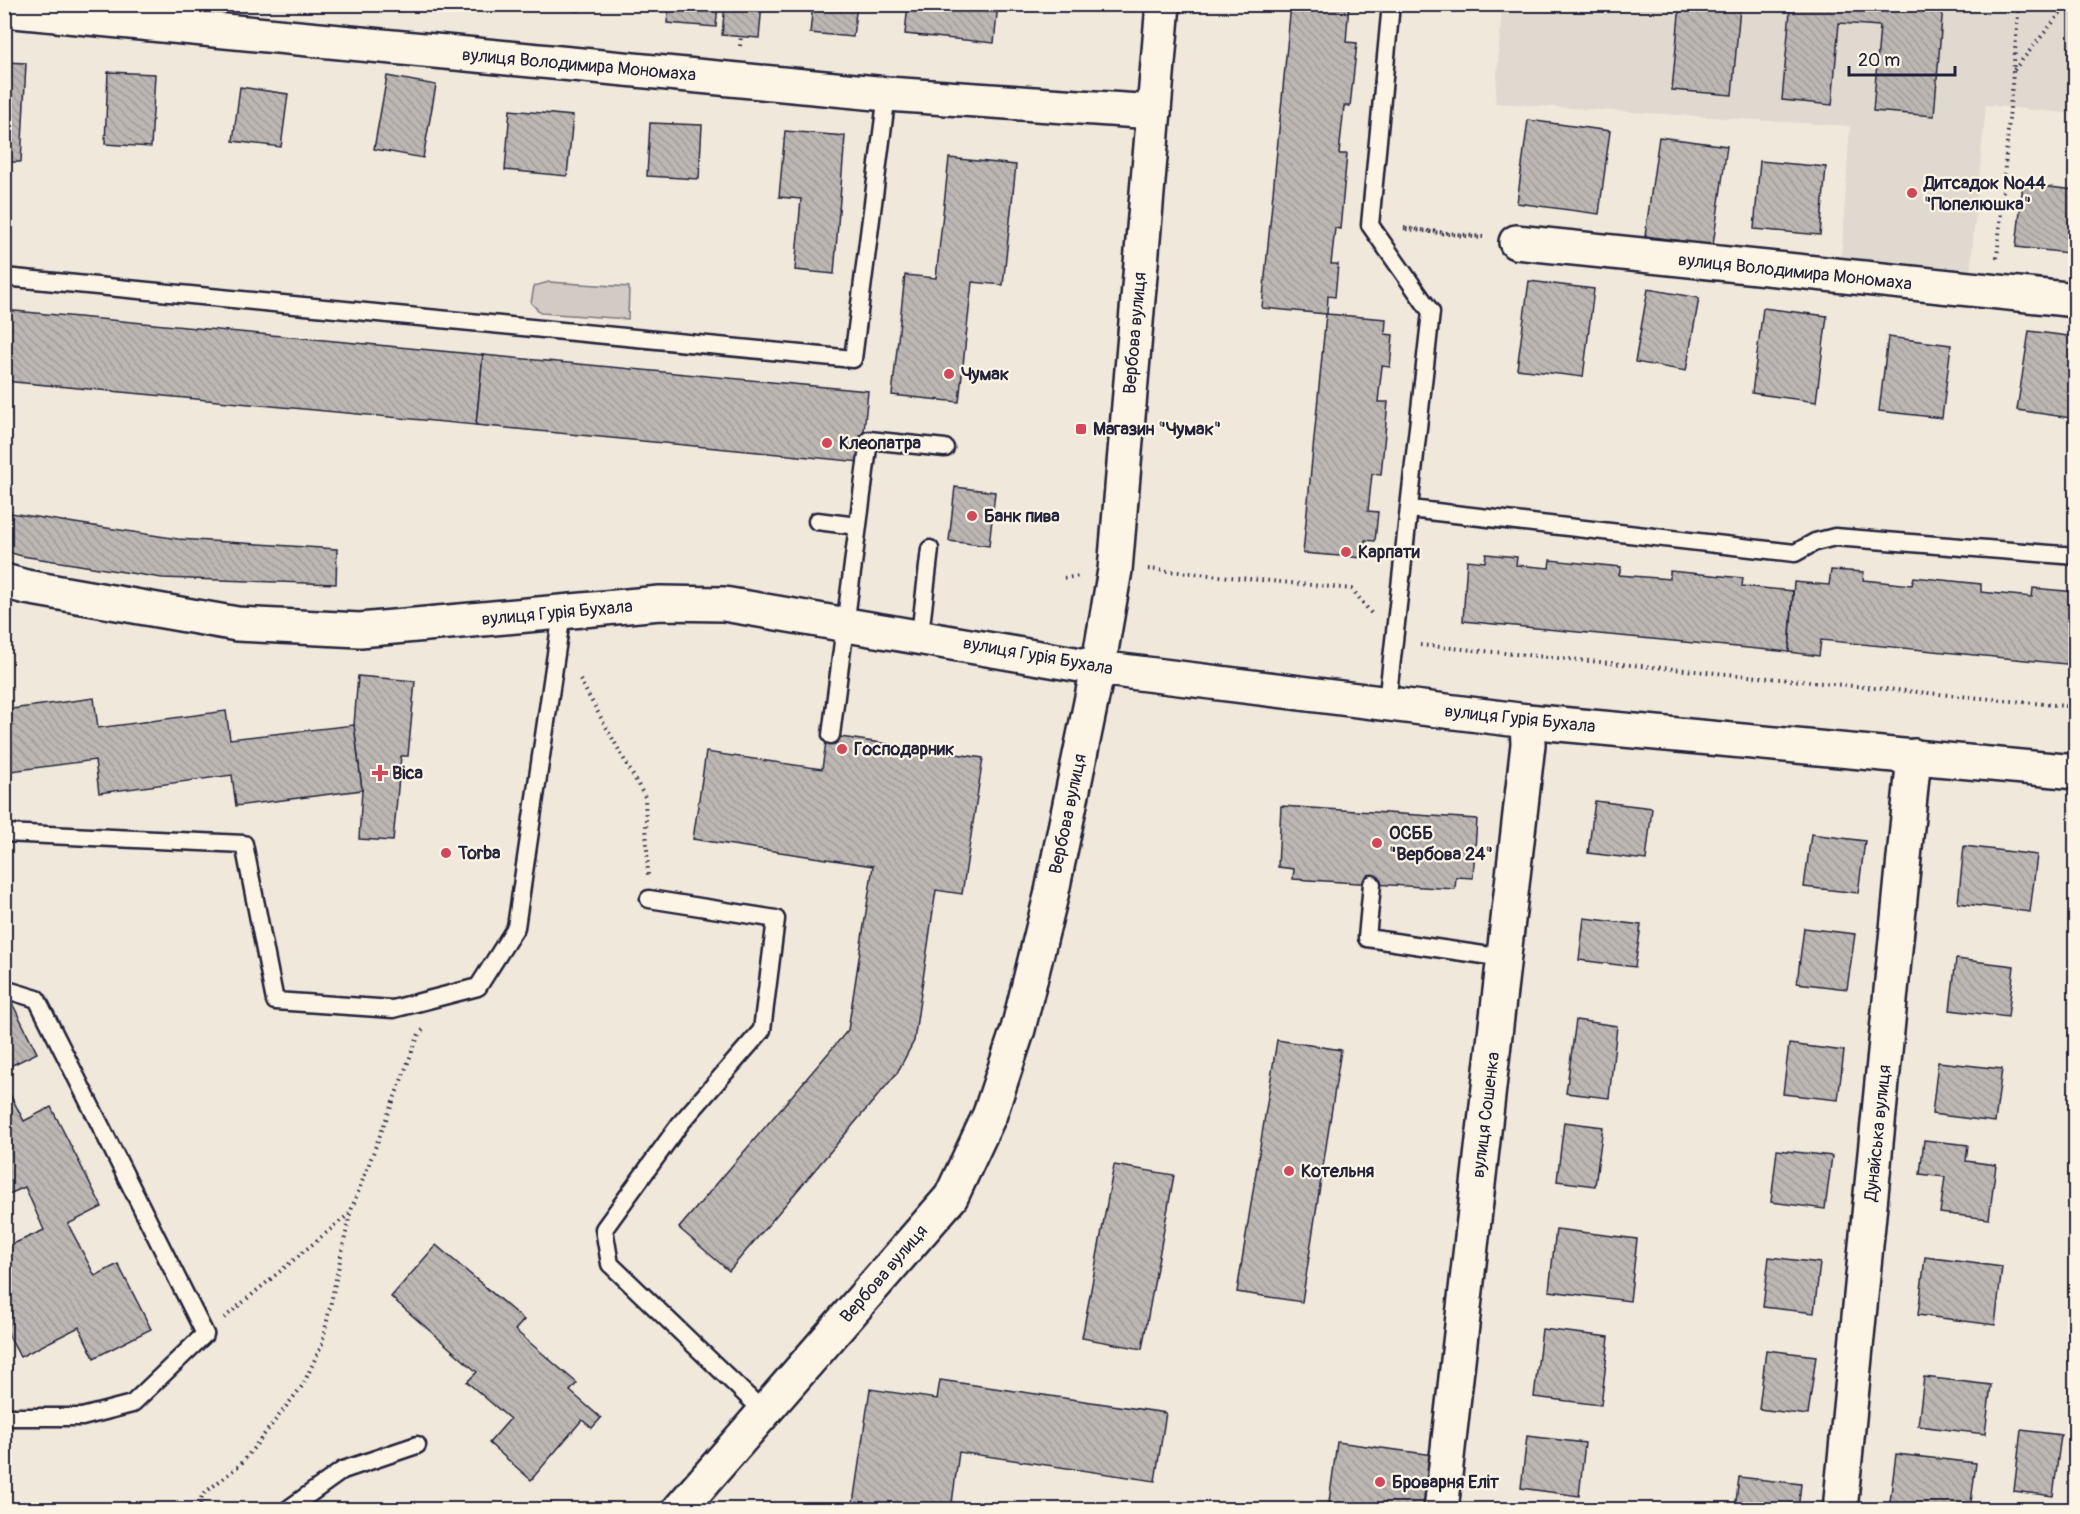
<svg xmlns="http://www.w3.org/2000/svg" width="2080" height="1514" font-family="Pangolin,sans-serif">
<defs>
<pattern id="building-back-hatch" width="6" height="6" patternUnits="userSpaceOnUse" patternTransform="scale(1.5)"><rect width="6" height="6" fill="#bcb7b3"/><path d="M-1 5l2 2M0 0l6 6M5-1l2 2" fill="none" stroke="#a19d9b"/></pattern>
</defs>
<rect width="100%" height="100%" fill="#efe8db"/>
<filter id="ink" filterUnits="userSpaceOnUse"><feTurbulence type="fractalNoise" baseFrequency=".0167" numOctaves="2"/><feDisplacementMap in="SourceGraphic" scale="12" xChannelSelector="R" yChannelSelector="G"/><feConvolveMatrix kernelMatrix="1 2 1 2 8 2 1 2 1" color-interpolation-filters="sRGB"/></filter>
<g filter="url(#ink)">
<path fill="#e0d9cf" d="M1502,5H2075V114L1986,105L1970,272L1841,261L1850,126L1495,103Z"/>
<path fill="#d1cbc3" stroke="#7a767f" stroke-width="1.5" d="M549,282L629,287L628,319L541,313L531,303L534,286Z"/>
<g fill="url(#building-back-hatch)" stroke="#22223b" stroke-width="1.5">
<path d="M530,4H580L579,11Z"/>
<path d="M669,4H718L716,27L667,23Z"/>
<path d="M725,4H762L759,38L722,35Z"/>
<path d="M813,4H857L853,37L810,33Z"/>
<path d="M908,4H998L994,43L905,34Z"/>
<path d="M1291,4H1349L1346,42L1357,43L1350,106H1344L1339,154H1347L1340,229L1335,228L1331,264H1338L1335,297L1328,296L1327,314L1386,319L1385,334L1393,335L1390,367L1382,366L1378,402H1388L1381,475L1372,474L1368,511L1378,512L1375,541L1365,540L1364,558L1303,553L1326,314L1262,308Z"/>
<path d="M1680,4L1943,5L1934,116L1873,111L1880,26L1839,23L1832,105L1782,100L1790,11L1740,7L1732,95L1672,90Z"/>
<path d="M4,62L26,63L21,162H4Z"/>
<path d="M108,72L155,74L151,147L105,144Z"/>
<path d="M387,76L436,85L423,158L374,149Z"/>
<path d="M240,87L288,94L281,147L233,141Z"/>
<path d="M510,110L573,116L567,176L505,170Z"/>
<path d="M1528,120L1610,131L1599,214L1517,203Z"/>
<path d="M650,123L702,125L699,179L647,176Z"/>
<path d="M785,131L845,136L834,274L795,270L801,199L779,197Z"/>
<path d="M1659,137L1727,146L1713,245L1645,236Z"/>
<path d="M949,158L1016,165L1003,285L972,282L959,402L892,395L905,275L936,278Z"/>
<path d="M1760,161L1826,167L1820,235L1754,229Z"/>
<path d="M2023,184L2075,190L2068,253L2016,247Z"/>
<path d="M1529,281L1594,289L1583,377L1517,369Z"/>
<path d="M1648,289L1699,298L1686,371L1635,362Z"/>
<path d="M1763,308L1827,316L1816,402L1752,393Z"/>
<path d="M4,310L483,355L476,425L4,381Z"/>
<path d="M2029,331L2076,337V387L2071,418L2017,410Z"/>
<path d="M1888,337L1951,345L1942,418L1879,411Z"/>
<path d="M483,355L868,391L861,462L476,425Z"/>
<path d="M955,487L995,492L989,546L949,541Z"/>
<path d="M4,512L178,539L337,549L336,584L162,578L22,556L4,551Z"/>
<path d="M1486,554L1517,557L1516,565L1549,568L1550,560L1621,567L1619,575L1670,579V571L1743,578L1742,586L1793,591L1789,652L1463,621L1467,560L1485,562Z"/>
<path d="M1831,570L1864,572L1863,580L1912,585L1914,577L1981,584V592L2032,597L2033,588L2076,592V665L1821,640L1819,656L1789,652L1794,582L1829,585Z"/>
<path d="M358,676L415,681L408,756H401L393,841L359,839L362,790L354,725Z"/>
<path d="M94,698L98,728L226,711L230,739L354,725L362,790L236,806L232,775L99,793L95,760L4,772V710Z"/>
<path d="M827,735L983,758L962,894L936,890L914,1041L897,1073L729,1271L679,1228L848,1030L873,866L693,839L706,752L822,769Z"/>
<path d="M1595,801L1652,808L1646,860L1588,853Z"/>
<path d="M1281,806L1477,819L1473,878L1456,877L1455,889L1293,879L1294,869L1278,867Z"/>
<path d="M1811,834L1865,841L1858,893L1804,887Z"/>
<path d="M1964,846L2037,855L2030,912L1958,903Z"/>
<path d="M1584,918L1641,925L1635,967L1579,960Z"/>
<path d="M1804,928L1855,934L1847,989L1797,983Z"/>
<path d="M1956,959L2014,966L2008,1017L1950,1010Z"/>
<path d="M6,991L37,1053L4,1069V992Z"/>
<path d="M1576,1020L1617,1026L1609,1098L1566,1093Z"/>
<path d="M1277,1040L1341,1050L1302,1302L1237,1292Z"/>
<path d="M1789,1044L1844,1051L1838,1100L1783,1094Z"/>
<path d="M1938,1062L2002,1069L1995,1122L1932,1114Z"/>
<path d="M4,1083L24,1121L51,1107L102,1207L68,1224L95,1276L118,1264L151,1329L94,1358L79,1327L20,1357L4,1326V1248L44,1230L25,1187L4,1196Z"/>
<path d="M1564,1122L1603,1127L1595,1186L1557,1181Z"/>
<path d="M1924,1140L1968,1145L1966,1161L1996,1165L1989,1219L1940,1213L1945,1177L1920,1174Z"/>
<path d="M1777,1150L1832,1156L1825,1209L1771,1202Z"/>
<path d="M1114,1165L1174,1175L1142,1349L1082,1338Z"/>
<path d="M1556,1229L1637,1239L1630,1301L1549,1291Z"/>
<path d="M436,1245L524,1320L515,1330L577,1383L570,1391L601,1418L592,1428L582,1420L531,1480L489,1443L510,1419L467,1382L477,1372L391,1297Z"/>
<path d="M1769,1257L1820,1263L1814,1313L1763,1307Z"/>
<path d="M1925,1257L2002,1267L1995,1325L1918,1315Z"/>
<path d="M1542,1329L1609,1337L1601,1405L1534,1397Z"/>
<path d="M1766,1350L1816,1356L1808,1415L1759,1409Z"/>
<path d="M1924,1377L1991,1385L1985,1434L1918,1426Z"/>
<path d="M940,1380L1166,1413L1155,1481L959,1452L951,1510H852L870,1389L937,1399Z"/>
<path d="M2021,1430L2061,1435L2053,1496L2014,1491Z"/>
<path d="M1527,1436L1585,1443L1579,1496L1521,1488Z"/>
<path d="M1337,1442L1433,1455L1425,1510H1328Z"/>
<path d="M1896,1454L1976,1463L1970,1510H1889Z"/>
<path d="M1739,1477L1801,1484L1798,1510H1735Z"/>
</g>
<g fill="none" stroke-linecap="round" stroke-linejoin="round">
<g stroke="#22223b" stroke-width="21">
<g id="lane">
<path d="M4,277L853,359L887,94"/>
<path d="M1410,509L1795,553L1815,542L1835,537L2076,556"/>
<path d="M817,521L857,526"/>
<path d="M920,635L930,549"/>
<path d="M1387,703L1431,312L1370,225L1391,4"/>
<path d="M831,735L869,440L945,448"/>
<path d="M4,833L244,844L275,1001L393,1009L478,987L516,927L562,613"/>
<path d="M1372,884L1367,938L1504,958"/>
<path d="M649,899L776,919L762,1030L680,1124L604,1229L610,1264L764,1412"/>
<path d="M4,989L37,999L205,1334L132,1404L82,1417H4"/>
<path d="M287,1510L343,1470L417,1445"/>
</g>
</g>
<g stroke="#22223b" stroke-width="38">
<g id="street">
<path d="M4,10L887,94L1154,112"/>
<path d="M1516,242L2076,300"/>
<path d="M4,581L26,587L237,624L360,630L660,603L724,604L1098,668L1527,721L2076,772"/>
<path d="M679,1510L951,1197L990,1114L1018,1029L1051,896L1098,668L1115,570L1163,4"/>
<path d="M1441,1510L1528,744L1527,721"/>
<path d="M1840,1510L1914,756"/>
</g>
</g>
<g stroke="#22223b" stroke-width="4" stroke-dasharray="1.5 4.5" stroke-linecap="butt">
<path d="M740,46L741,36"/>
<path d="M2014,70L2068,4"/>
<path d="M1404,228L1483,237"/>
<path d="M1406,229L1482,238"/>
<path d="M1997,258L2019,4"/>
<path d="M1148,569L1352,589L1371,613"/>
<path d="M1064,578L1081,576"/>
<path d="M1420,645L2076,707"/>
<path d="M580,680L645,797L648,875"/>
<path d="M224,1318L350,1213L419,1034L423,1030"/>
<path d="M199,1510L202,1495L241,1464L303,1385L322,1344L350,1214"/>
</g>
<use href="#lane" stroke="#fcf5e5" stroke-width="16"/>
<use href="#street" stroke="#fcf5e5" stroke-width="33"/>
</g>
</g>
<g fill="#d1495b" stroke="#fcf5e5" stroke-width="2">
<circle cx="1912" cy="193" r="6"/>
<circle cx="949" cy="374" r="6"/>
<rect x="1075" y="423" width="12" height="12" rx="3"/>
<circle cx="827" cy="443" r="6"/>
<circle cx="972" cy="516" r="6"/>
<circle cx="1346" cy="552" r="6"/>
<circle cx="842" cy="749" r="6"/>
<path d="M377 764h6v6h6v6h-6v6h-6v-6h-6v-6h6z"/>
<circle cx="1377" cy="843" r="6"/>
<circle cx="446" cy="853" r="6"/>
<circle cx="1289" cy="1171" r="6"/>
<circle cx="1380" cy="1482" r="6"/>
</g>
<g text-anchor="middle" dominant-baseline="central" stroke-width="4.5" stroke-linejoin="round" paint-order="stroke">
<g font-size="18" fill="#22223b" stroke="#fcf5e5">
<text transform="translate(579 65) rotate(5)">вулиця Володимира Мономаха</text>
<text transform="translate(1795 272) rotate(6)">вулиця Володимира Мономаха</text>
<text transform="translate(1135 333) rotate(-85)">Вербова вулиця</text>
<text transform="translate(557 613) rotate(-5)">вулиця Гурія Бухала</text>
<text transform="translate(1038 656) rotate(10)">вулиця Гурія Бухала</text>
<text transform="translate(1520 719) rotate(6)">вулиця Гурія Бухала</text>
<text transform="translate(1068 814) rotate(-78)">Вербова вулиця</text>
<text transform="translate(1486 1115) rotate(-83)">вулиця Сошенка</text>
<text transform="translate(1878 1133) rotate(-84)">Дунайська вулиця</text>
<text transform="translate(884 1274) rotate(-49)">Вербова вулиця</text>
</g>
<g font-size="18" font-weight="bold" fill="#22223b" stroke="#fcf5e5" text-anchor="start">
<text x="1924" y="183">Дитсадок №44<tspan x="1924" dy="21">"Попелюшка"</tspan></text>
<text x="961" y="374">Чумак</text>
<text x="1093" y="429">Магазин "Чумак"</text>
<text x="839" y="443">Клеопатра</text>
<text x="984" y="516">Банк пива</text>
<text x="1358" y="552">Карпати</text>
<text x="854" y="749">Господарник</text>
<text x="392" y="773">Віса</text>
<text x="1389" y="833">ОСББ<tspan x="1389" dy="21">"Вербова 24"</tspan></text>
<text x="458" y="853">Torba</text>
<text x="1301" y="1171">Котельня</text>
<text x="1392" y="1482">Броварня Еліт</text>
</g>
</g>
<rect width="2080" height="1514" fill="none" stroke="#fcf5e5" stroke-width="24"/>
<rect x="12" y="12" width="2056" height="1490" fill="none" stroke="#22223b" stroke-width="2" filter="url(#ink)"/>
<path d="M1849 66v9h106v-9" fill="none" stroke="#22223b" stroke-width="3"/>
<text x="1858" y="66" font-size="18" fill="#22223b" stroke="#fcf5e5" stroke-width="4.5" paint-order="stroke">20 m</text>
</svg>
